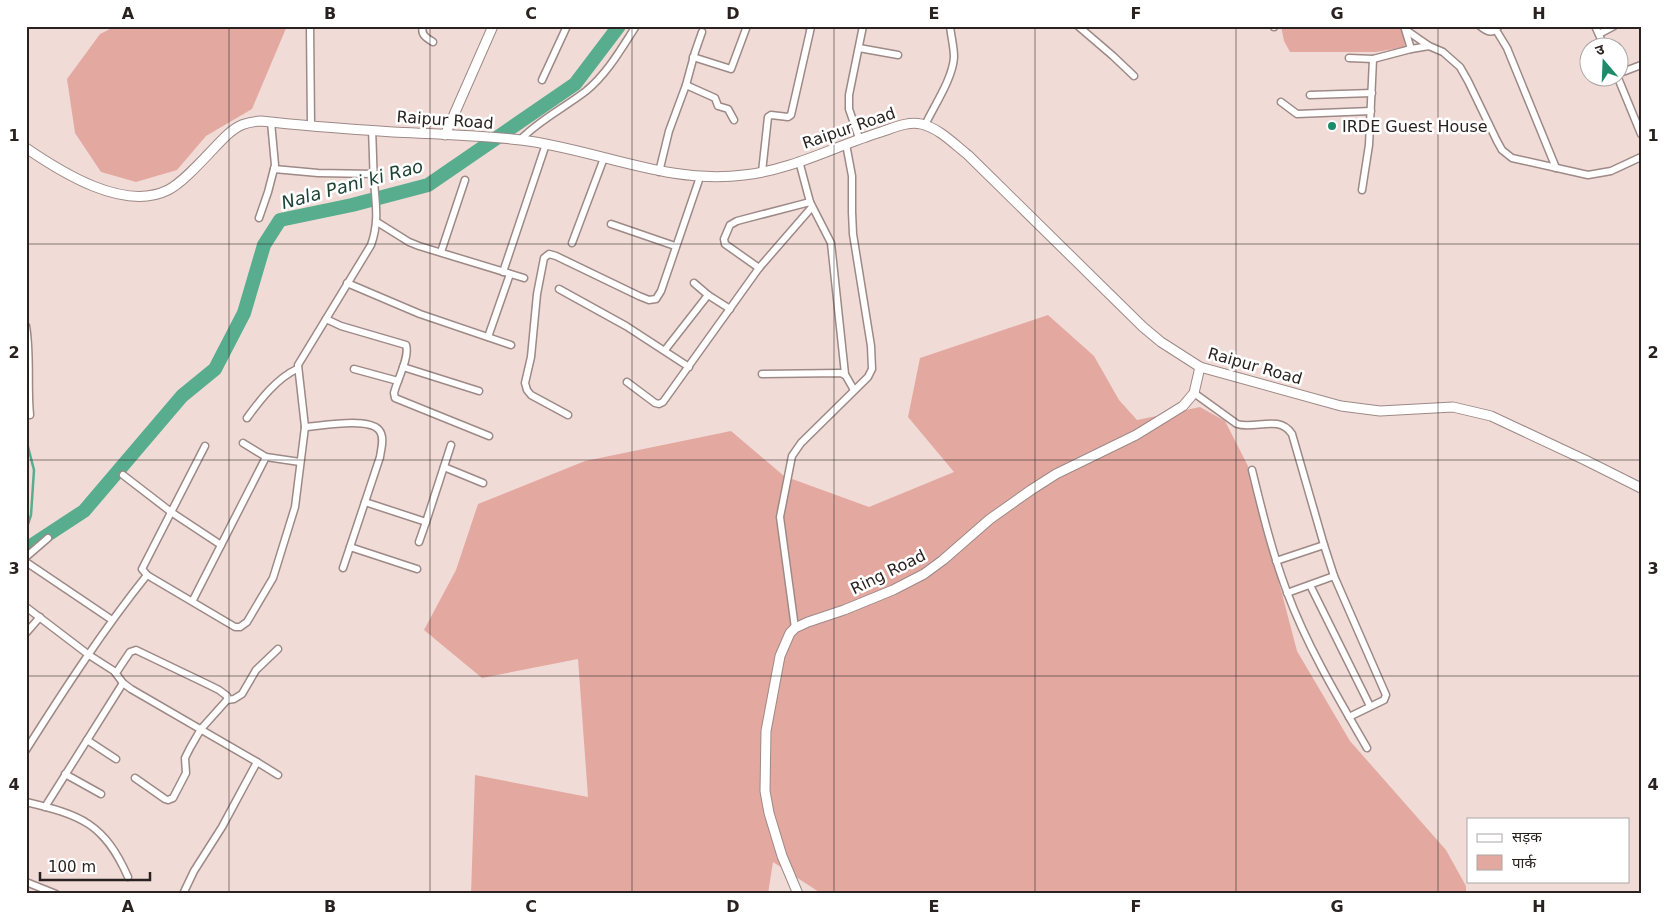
<svg xmlns="http://www.w3.org/2000/svg" width="1667" height="920" font-family="'DejaVu Sans','Noto Sans Devanagari',sans-serif">
<rect width="100%" height="100%" fill="#f1dbd7"/>
<g fill="#e3a9a0">
<path d="M116,26H287L252,109L206,136L177,170L136,182L101,172L75,133L67,79L100,34Z"/>
<path d="M1281,26H1400L1404,36L1405,47L1376,52H1290L1284,41Z"/>
<path d="M1048,315L1094,356L1119,400L1137,420L1200,407L1225,421L1249,468L1297,651L1350,741L1446,850L1466,886V894H822L773,862L768,894H471L475,775L588,797L578,659L482,678L424,630L456,570L478,504L585,461L731,431L784,476L869,507L954,472L908,417L920,358Z"/>
</g>
<g fill="none" stroke-linecap="round" stroke-linejoin="round">
<path stroke="#57ad8e" stroke-width="2.5" d="M26,439L34,470L31,515L26,530"/>
<path stroke="#57ad8e" stroke-width="14" d="M26,549L84,511L182,396L215,369L244,313L264,245L280,220L352,205L428,185L575,84L619,26"/>
<g stroke="#9d8986" stroke-width="9">
<g id="street">
<path d="M310,26L311,126"/>
<path d="M423,26C420,35 427,38 433,42"/>
<path d="M1078,26L1113,56L1134,76"/>
<path d="M1274,26V27"/>
<path d="M1404,26L1411,49L1429,46L1443,52L1460,67L1468,81L1497,141L1502,150L1512,158L1588,175L1611,171L1641,157"/>
<path d="M1480,26C1486,31 1492,35 1498,27"/>
<path d="M1595,26L1605,48"/>
<path d="M1406,30L1429,46"/>
<path d="M1496,30L1507,48L1556,168"/>
<path d="M1599,34L1614,26"/>
<path d="M859,48L898,55"/>
<path d="M693,57L731,69L747,26"/>
<path d="M1349,58L1373,59L1411,49"/>
<path d="M1620,73L1641,65"/>
<path d="M1618,78L1641,134"/>
<path d="M542,80L567,26"/>
<path d="M686,85L695,52L702,32"/>
<path d="M1310,95L1372,93"/>
<path d="M1281,102L1297,114L1371,111"/>
<path d="M925,125C934,106 953,78 954,57C954,47 951,36 950,26"/>
<path d="M859,138L849,109V95L863,26"/>
<path d="M520,140C539,120 564,108 586,91C607,74 621,49 636,26"/>
<path d="M799,161L810,202L831,243L845,374"/>
<path d="M274,169L318,173L374,174"/>
<path d="M659,172L669,131L686,85L715,98L718,106L728,109L734,120"/>
<path d="M762,172L768,117L771,115L788,117L791,115L811,27L808,26"/>
<path d="M1362,190L1369,145L1373,59"/>
<path d="M259,218L268,192L275,165L271,122"/>
<path d="M377,222L409,242L419,246L524,278"/>
<path d="M611,224L675,246"/>
<path d="M572,243L604,158"/>
<path d="M441,252L465,180"/>
<path d="M759,268L812,207"/>
<path d="M503,272L546,144"/>
<path d="M347,283L420,314L511,345"/>
<path d="M694,283L708,295L730,309"/>
<path d="M559,289L626,326L689,367"/>
<path d="M326,319L341,326L406,345C410,357 397,380 394,393L395,398L489,436"/>
<path d="M26,326C31,356 27,385 30,415"/>
<path d="M488,337L510,274"/>
<path d="M665,350L708,295"/>
<path d="M403,367L479,391"/>
<path d="M354,369L398,381"/>
<path d="M762,374L841,373L846,376L854,390"/>
<path d="M627,382L655,403L659,404L663,402L759,268L725,244L724,239L730,225L737,221L810,202"/>
<path d="M1194,393L1237,424C1255,430 1279,414 1292,434L1324,545L1334,576L1386,695L1384,700L1349,717"/>
<path d="M568,415L531,395L527,390L525,383L531,357L537,294L544,258L549,254L556,256L639,296L649,300L656,299L661,291L700,177"/>
<path d="M247,418C260,400 277,378 297,369"/>
<path d="M305,427C321,426 368,417 379,430C385,437 381,449 380,457L343,568"/>
<path d="M243,443L266,457L300,462"/>
<path d="M205,446L142,569L147,575L235,627H240L247,622L273,578L295,507L305,427L298,365L371,245C379,223 376,205 374,182C373,165 373,148 372,131"/>
<path d="M444,467L483,483"/>
<path d="M1252,470C1262,511 1272,552 1287,592C1307,646 1338,698 1367,748"/>
<path d="M123,475L171,512L221,545"/>
<path d="M365,502L426,522L451,445"/>
<path d="M419,542L426,522"/>
<path d="M350,547L417,569"/>
<path d="M26,557L48,538"/>
<path d="M1276,561L1324,545"/>
<path d="M26,562L112,620"/>
<path d="M1310,585L1370,706"/>
<path d="M1287,593L1334,576"/>
<path d="M193,600L266,457"/>
<path d="M26,607L89,655L114,671L123,683L131,689L257,762L222,827L194,871L183,894"/>
<path d="M795,628L780,517L792,456L801,443L868,377L872,369L871,346L853,234L852,212V176L846,144"/>
<path d="M26,633L40,617"/>
<path d="M116,673L130,652L136,650L209,685L219,690L227,696V700L201,729L190,748L185,758L186,773L173,798L168,800L165,799L135,778"/>
<path d="M227,700L234,699L242,694L256,670L278,649"/>
<path d="M87,740L116,759"/>
<path d="M26,750C64,690 103,630 147,575"/>
<path d="M257,762L278,775"/>
<path d="M65,774L101,794"/>
<path d="M26,802C81,815 104,823 128,877"/>
<path d="M45,807L123,683"/>
<path d="M26,882L56,894"/>
</g>
</g>
<g stroke="#9d8986" stroke-width="11">
<g id="secondary">
<path d="M445,135L493,26"/>
<path d="M26,148C61,172 124,212 168,190C186,181 212,149 227,135C238,125 246,122 261,121C305,126 348,129 393,132C435,134 479,135 521,140C596,149 667,185 744,175C792,170 835,146 881,132C893,128 908,121 921,124C939,128 954,144 968,155L1143,327L1161,342L1200,367L1341,406L1380,411L1453,407L1491,416L1585,460L1641,488"/>
<path d="M798,894L782,856L769,813L765,791L766,731L780,656L790,633L795,628L808,622L844,610L893,590L924,574L943,560L990,519L1031,490L1056,474L1136,435L1183,406L1194,393L1200,367"/>
</g>
</g>
<use href="#street" stroke="#fff" stroke-width="6"/>
<use href="#secondary" stroke="#fff" stroke-width="9"/>
</g>
<path fill="none" stroke="#2a2221" stroke-width="1" stroke-opacity="0.55" d="M229,26V894M430,26V894M632,26V894M834,26V894M1035,26V894M1236,26V894M1438,26V894M26,244H1641M26,460H1641M26,676H1641"/>
<circle fill="#1b8b6a" stroke="#fff" stroke-width="2" cx="1332" cy="126" r="5"/>
<g text-anchor="middle" dominant-baseline="central" stroke-width="5" stroke-linejoin="round" paint-order="stroke">
<g font-size="16" fill="#2a2221" stroke="#fff">
<text transform="translate(445 120) rotate(4)">Raipur Road</text>
<text transform="translate(849 128) rotate(-19)">Raipur Road</text>
<text transform="translate(1255 366) rotate(16)">Raipur Road</text>
<text transform="translate(888 572) rotate(-26)">Ring Road</text>
</g>
<g font-size="16" fill="#2a2221" stroke="#fff" text-anchor="start">
<text x="1342" y="126">IRDE Guest House</text>
</g>
<g font-size="18" font-style="italic" fill="#1c4234" stroke="#fff">
<text transform="translate(352 184) rotate(-15)">Nala Pani ki Rao</text>
</g>
</g>
<rect width="1667" height="920" fill="none" stroke="#ffffff" stroke-width="55"/>
<rect x="1467" y="818" width="162" height="65" fill="#ffffff" stroke="#aaa7a6"/>
<rect x="1477" y="834" width="25" height="8" fill="#ffffff" stroke="#aaa7a6"/>
<text x="1512" y="842" font-size="15" fill="#2a2221">सड़क</text>
<rect x="1477" y="855" width="25" height="15" fill="#e3a9a0" stroke="#aaa7a6"/>
<text x="1512" y="868" font-size="15" fill="#2a2221">पार्क</text>
<g transform="translate(1604 62) rotate(341)"><circle r="24" fill="#ffffff" stroke="#aaa7a6"/>
<path d="M0-4L9 19L0 12L-9 19Z" fill="#1b8b6a"/>
<text y="-8" font-size="14" font-weight="bold" text-anchor="middle" fill="#2a2221">उ</text>
</g>
<path d="M40 872v8h110v-8" fill="none" stroke="#2a2221" stroke-width="2.5"/>
<text x="48" y="872" font-size="15" fill="#2a2221" stroke="#ffffff" stroke-width="4" paint-order="stroke">100 m</text>
<rect x="28" y="28" width="1612" height="864" fill="none" stroke="#2a2221" stroke-width="2"/>
<g font-size="16" text-anchor="middle" font-weight="bold" fill="#2a2221">
<text x="128" y="19">A</text>
<text x="330" y="19">B</text>
<text x="531" y="19">C</text>
<text x="733" y="19">D</text>
<text x="934" y="19">E</text>
<text x="1136" y="19">F</text>
<text x="1337" y="19">G</text>
<text x="1539" y="19">H</text>
<text x="14" y="141">1</text>
<text x="1653" y="141">1</text>
<text x="14" y="358">2</text>
<text x="1653" y="358">2</text>
<text x="14" y="574">3</text>
<text x="1653" y="574">3</text>
<text x="14" y="790">4</text>
<text x="1653" y="790">4</text>
<text x="128" y="912">A</text>
<text x="330" y="912">B</text>
<text x="531" y="912">C</text>
<text x="733" y="912">D</text>
<text x="934" y="912">E</text>
<text x="1136" y="912">F</text>
<text x="1337" y="912">G</text>
<text x="1539" y="912">H</text>
</g>
</svg>
